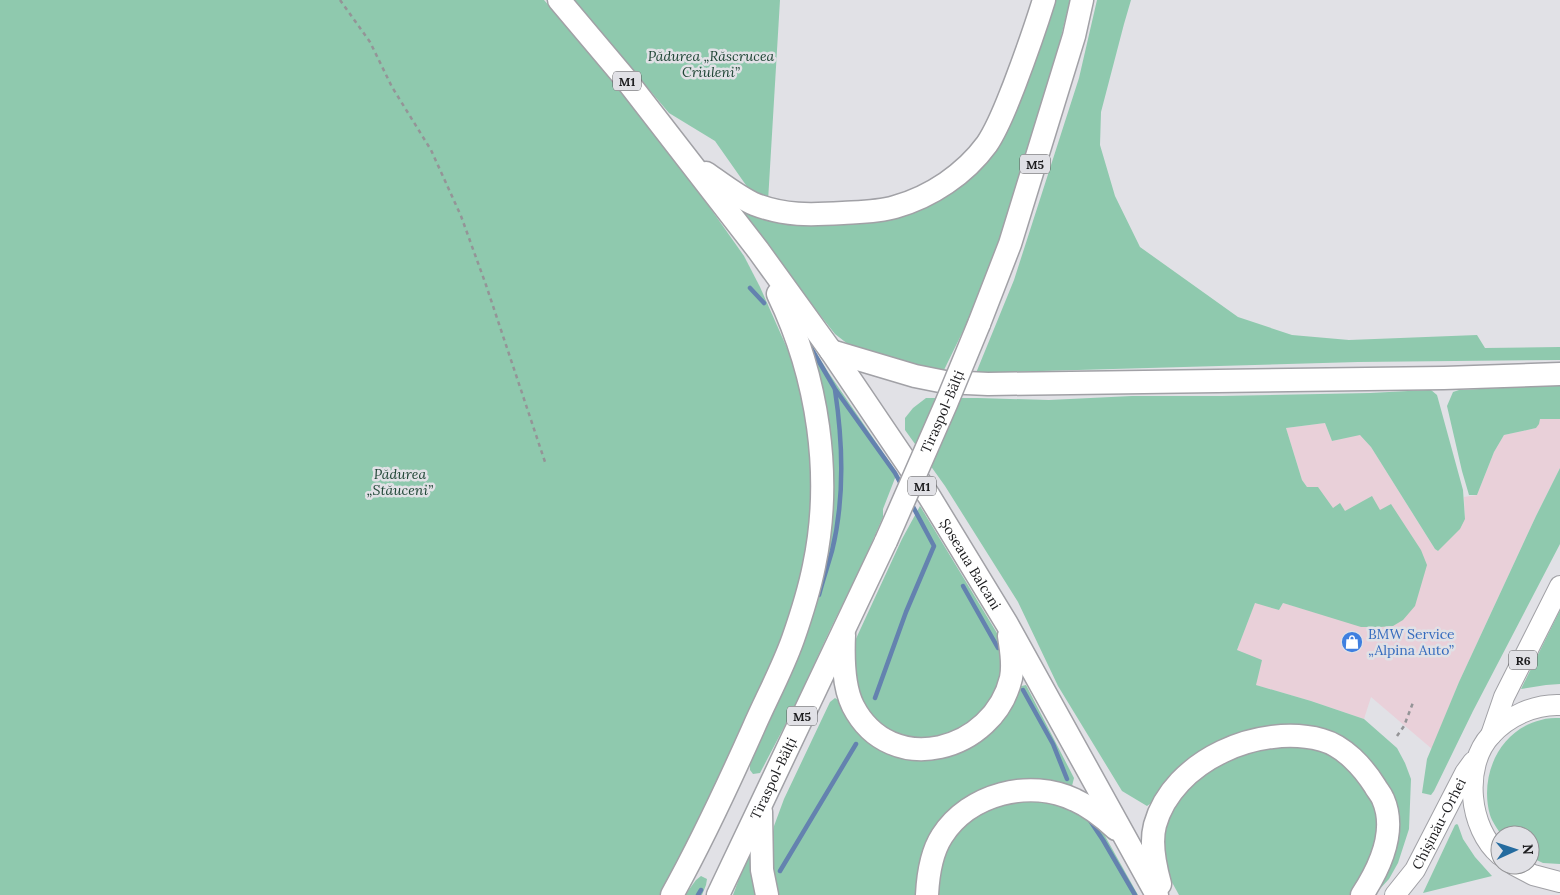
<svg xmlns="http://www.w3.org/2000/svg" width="1560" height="895" font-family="Lora,serif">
<rect width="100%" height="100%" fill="#e1e1e6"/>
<path fill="#e9d0d9" d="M1540,419H1560V468L1536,516L1459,682L1432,749L1371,697L1364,719L1311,701L1256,685L1237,650L1255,602L1279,610L1283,603L1324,615L1307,487L1302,480L1286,428L1325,423L1332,441L1360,434L1371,447L1435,549L1438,551L1465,519L1464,497L1477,495L1494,452L1504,435L1536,428Z"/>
<g fill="#8fc9ae">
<path d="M0,0H544L588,50L680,165L744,256L760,287L795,366L816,464L806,578L747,724L661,895H0Z"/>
<path d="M573,0H780L768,201L748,188L715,141L669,113Z"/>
<path d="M1051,0H1070L1050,82L999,242L984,288L944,370L923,367L858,352L835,334L734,206L843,222L978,170Z"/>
<path d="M1097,0H1131L1124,24L1101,112L1100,145L1115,196L1140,247L1238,317L1292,335L1349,340L1477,335L1485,348L1560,347V360L1358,362L976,373L1014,280L1079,78Z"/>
<path d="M812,346L828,372L897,473L883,509V517L862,565L830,630L793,710L760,773L753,774L750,770V750L822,566L807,349Z"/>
<path d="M1560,385V419H1540L1539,424L1536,428L1504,435L1494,452L1477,495H1469L1462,471L1447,406L1453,392L1459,390Z"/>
<path d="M1427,390H1431L1437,395L1463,490L1465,519L1460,529L1438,551L1435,549L1371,447L1360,435L1332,441L1325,423L1286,428L1302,480L1307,487H1318L1333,508L1340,503L1345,511L1372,496L1380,510L1391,504L1421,550L1427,565L1415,606L1403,620L1393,626L1380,627H1361L1283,603L1279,610L1255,603L1237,650L1262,660L1256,685L1311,701L1364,719L1397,748L1405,763L1411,779L1409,829L1398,863L1389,879L1377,892L1380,779L1283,727L1154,801L1147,806L1122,791L1058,686L1018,602L945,486L905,430V418L913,408L926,398H978L1049,400L1132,396H1222L1370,393Z"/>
<path d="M1560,468V544L1473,711L1434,791L1431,795L1422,793L1427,759L1459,682L1536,516Z"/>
<path d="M920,506L1003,643L1004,651L999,689L976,722L939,738L898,737L863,708L851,664L854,643L902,539Z"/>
<path d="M1560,610V684L1546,685L1521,689Z"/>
<path d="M1026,685L1074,778L1072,786L1036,783L927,842C919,860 916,876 916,895H777L772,874L771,843L774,826L784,799L830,702L835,698L924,756L1017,687Z"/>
<path d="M1560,718V864L1543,863L1530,857V835H1501C1498,829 1492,822 1490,815C1479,776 1499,730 1541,720C1547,718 1554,718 1560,718Z"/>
<path d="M1317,746L1338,758L1357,774L1379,814L1380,833L1353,895H1179L1163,866L1158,839L1185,786L1246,748Z"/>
<path d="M1025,799L1055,804L1087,818L1100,827L1138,895H934V880L952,838L978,814L993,807Z"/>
<path d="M1457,824L1458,825L1463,839L1475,857L1492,876L1423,893L1455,825Z"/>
<path d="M750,852L754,853L761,895H733L746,860Z"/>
<path d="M701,876L707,879L706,885L702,895H685L696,880Z"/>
</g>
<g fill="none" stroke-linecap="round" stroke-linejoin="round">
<g stroke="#6482af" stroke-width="4.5">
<path d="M750,288L764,303"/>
<path d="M811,348L835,389L895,473L902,486"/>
<path d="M963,586L998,648"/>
<path d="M819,595C823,580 828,565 832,551C845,498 843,443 835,390"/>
<path d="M1023,690L1053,744L1067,779"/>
<path d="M875,698L906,612L934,546L911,503"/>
<path d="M1089,819L1103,840L1135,895"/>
<path d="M780,871L856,744"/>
<path d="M698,895L701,890"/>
</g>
<g stroke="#a1a1a6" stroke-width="22">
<g id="primary">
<path d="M1491,735L1504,697L1560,586"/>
<path d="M1500,855C1469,829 1462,766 1491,735C1508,716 1535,704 1560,705"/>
<path d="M1514,865L1533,875L1560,882"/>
<path id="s1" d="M1395,895L1415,870L1465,773L1473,762"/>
</g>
</g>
<g stroke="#a1a1a6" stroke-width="25">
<g id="highway">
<path id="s2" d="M559,0L624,77L758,250L831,351L929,496L1007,624L1157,895"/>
<path d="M706,173C719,182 740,198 754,204C785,216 810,215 843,213C860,212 878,212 895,207C931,197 965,174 987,144C999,126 1006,106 1014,86C1025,57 1035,29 1044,0"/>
<path d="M979,324L1010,244L1074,36L1082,0"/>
<path d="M831,351L915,376L945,382L988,384L1444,378L1560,374"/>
<path d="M844,635C843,658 843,686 853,706C891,780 994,751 1011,678C1014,663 1011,650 1009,636"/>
<path d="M761,812L762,870L767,895"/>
<path d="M1160,884C1155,866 1150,844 1155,825C1173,760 1260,723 1322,740C1344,746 1363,767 1375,786C1377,790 1381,794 1383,799C1397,831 1379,869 1362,895"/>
<path d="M672,895C702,841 728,785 753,729C766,699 782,670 793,639C801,616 809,591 814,566C833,476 818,377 778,294"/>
<path id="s3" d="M718,895L886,541"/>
<path d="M927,895C928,875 931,853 942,836C969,794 1030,778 1075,800C1091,807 1103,817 1116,829"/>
</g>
</g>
<g stroke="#949497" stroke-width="2.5" stroke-dasharray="4 4" stroke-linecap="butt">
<path d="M340,0L370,42L392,87L431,150L461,216L486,285L546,465"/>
<path d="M1397,736L1404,726L1414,700"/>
</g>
<use href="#primary" stroke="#fff" stroke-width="20"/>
<use href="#highway" stroke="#fff" stroke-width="22"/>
<g stroke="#a1a1a6" stroke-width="25" stroke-linecap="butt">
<g id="highway-bridge">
<path id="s4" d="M886,541L946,404L979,324"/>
</g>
</g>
<use href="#highway-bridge" stroke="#fff" stroke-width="22"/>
</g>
<defs>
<g id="shop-disc" transform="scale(1.125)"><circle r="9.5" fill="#3f7fe0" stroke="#e1e1e6"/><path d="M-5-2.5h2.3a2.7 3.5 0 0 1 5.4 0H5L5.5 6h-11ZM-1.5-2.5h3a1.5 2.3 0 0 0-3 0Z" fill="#fff"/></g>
</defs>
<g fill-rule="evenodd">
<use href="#shop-disc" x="1352" y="642"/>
</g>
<g text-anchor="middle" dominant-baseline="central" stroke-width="5" stroke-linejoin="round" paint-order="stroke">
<g fill="#e1e1e6" stroke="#58585b" stroke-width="1">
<rect x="613" y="71.5" width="28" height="19" rx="4"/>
<rect x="1020" y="154.5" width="30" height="19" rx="4"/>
<rect x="908" y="476.5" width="28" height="19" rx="4"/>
<rect x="1509" y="650.5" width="28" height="19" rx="4"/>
<rect x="787" y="706.5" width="30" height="19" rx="4"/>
</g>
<g font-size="12" font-weight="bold" fill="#1d1d1f">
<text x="627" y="81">M1</text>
<text x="1035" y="164">M5</text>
<text x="922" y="486">M1</text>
<text x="1523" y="660">R6</text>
<text x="802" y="716">M5</text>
</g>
<g font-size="14" font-style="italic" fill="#1f4535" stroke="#e1e1e6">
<text x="711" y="56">Pădurea „Răscrucea<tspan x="711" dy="16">Criuleni”</tspan></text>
<text x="400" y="474">Pădurea<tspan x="400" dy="16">„Stăuceni”</tspan></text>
</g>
<g font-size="14" fill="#1d1d1f" stroke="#e1e1e6">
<text stroke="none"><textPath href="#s4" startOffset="141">Tiraspol-Bălți</textPath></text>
<text stroke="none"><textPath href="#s2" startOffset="699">Șoseaua Balcani</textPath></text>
<text stroke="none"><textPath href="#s3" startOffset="129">Tiraspol-Bălți</textPath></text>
<text stroke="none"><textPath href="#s1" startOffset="84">Chișinău-Orhei</textPath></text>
</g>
<g font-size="14" fill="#366cbe" stroke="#e1e1e6" text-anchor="start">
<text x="1368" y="634">BMW Service<tspan x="1368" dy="16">„Alpina Auto”</tspan></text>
</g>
</g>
<g transform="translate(1515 850) rotate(87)"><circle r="24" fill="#e1e1e6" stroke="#939396"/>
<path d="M0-4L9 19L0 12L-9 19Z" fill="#246b9f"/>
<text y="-8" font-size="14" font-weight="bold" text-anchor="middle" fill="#1d1d1f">N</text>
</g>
</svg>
